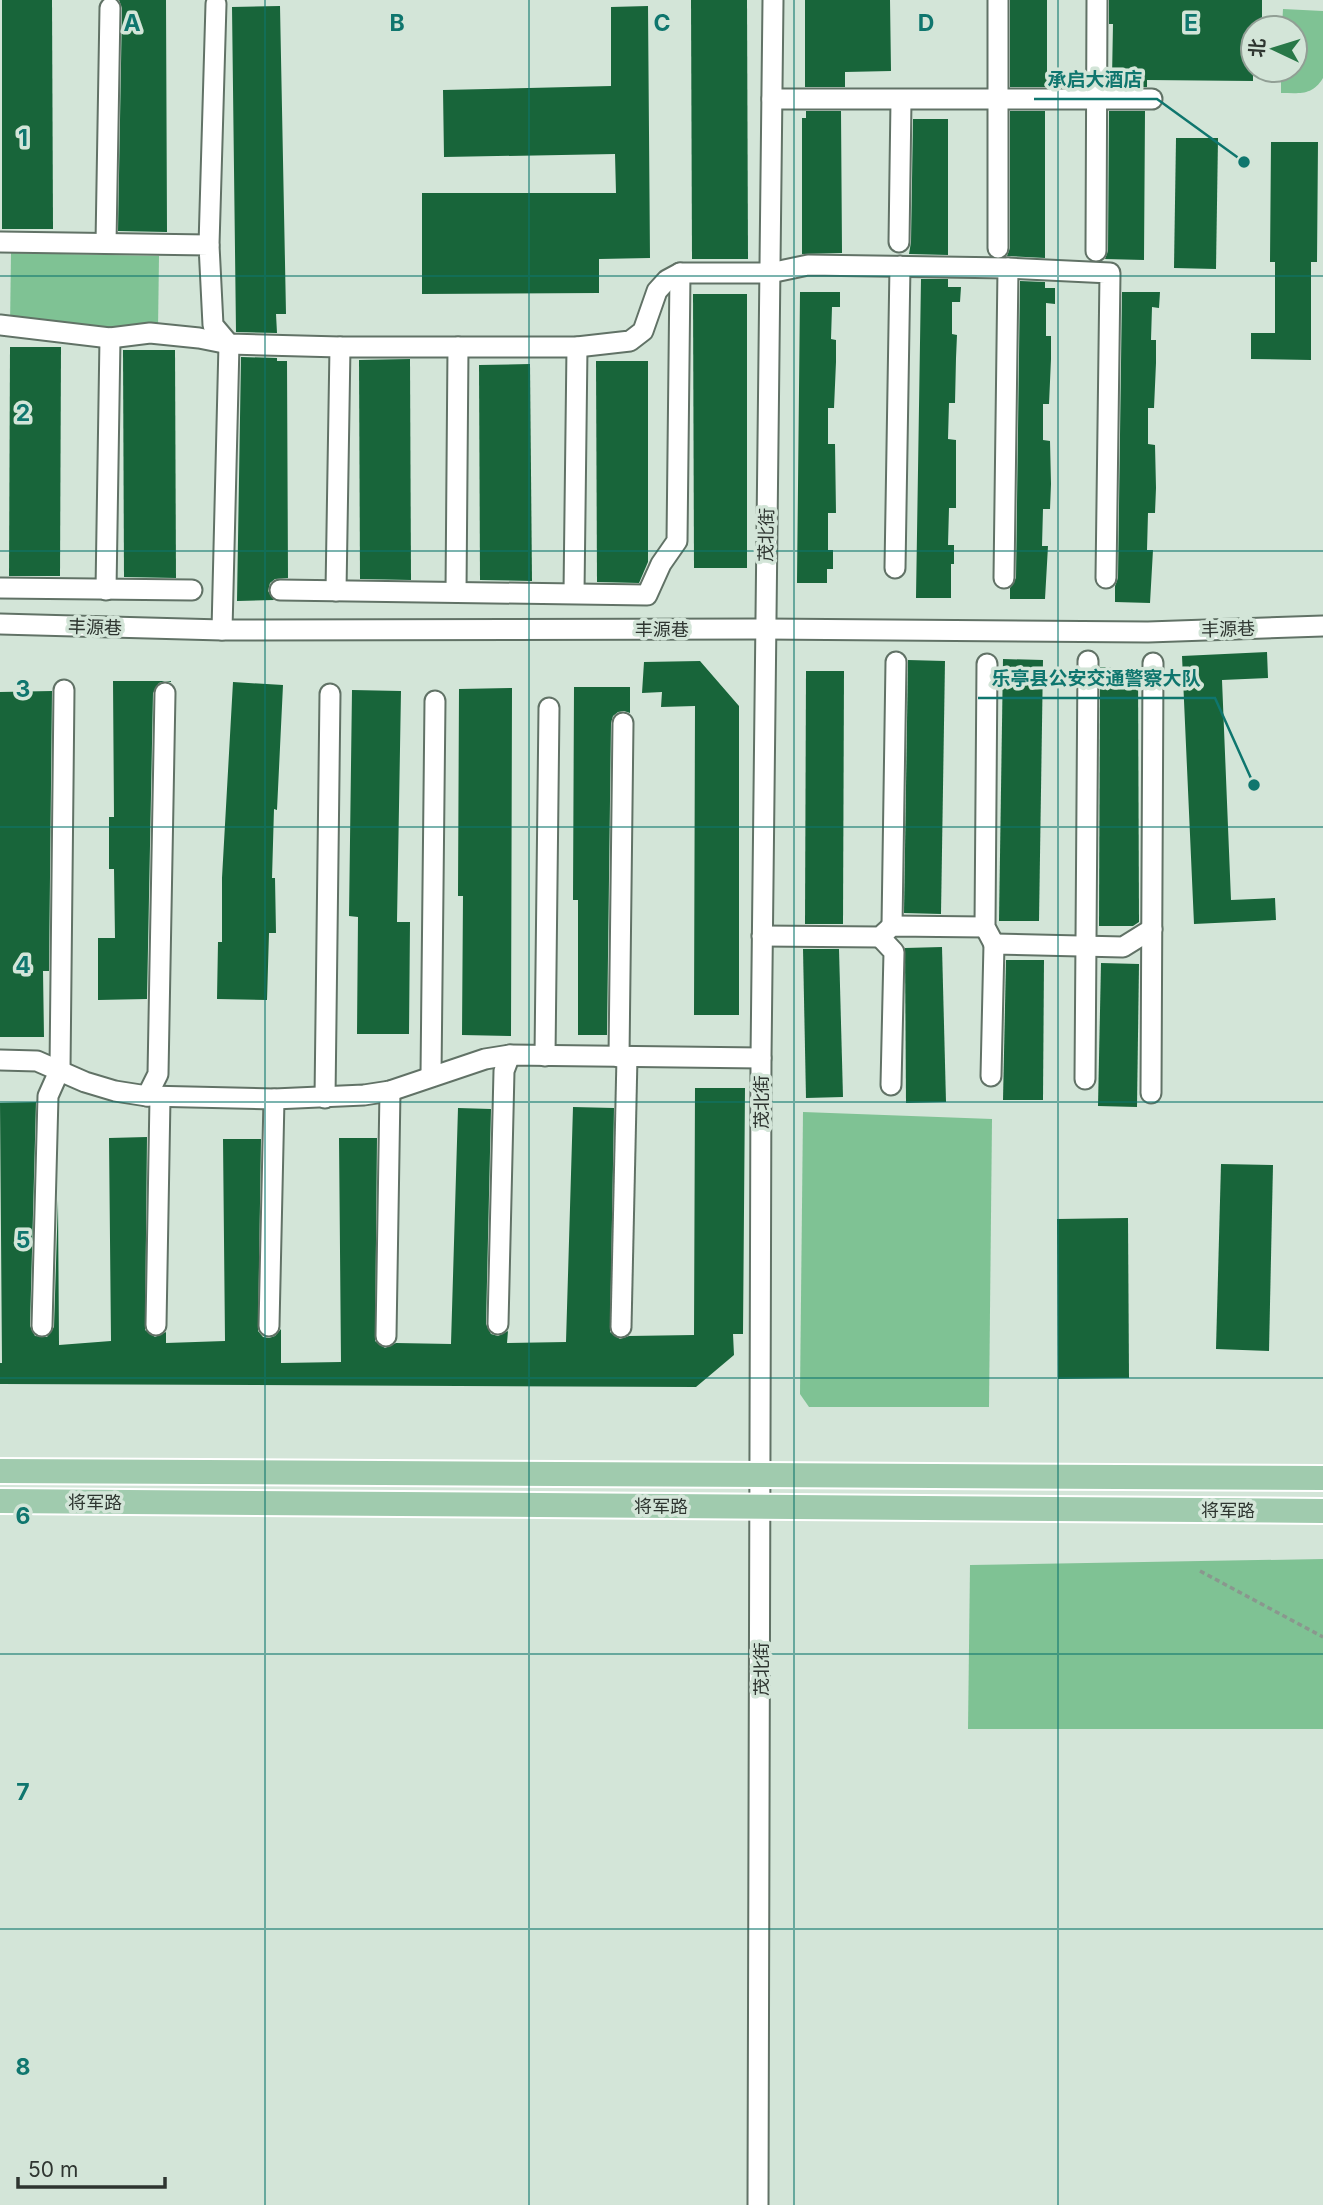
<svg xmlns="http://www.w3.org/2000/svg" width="1323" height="2205" font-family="Inter,'Noto Sans SC',sans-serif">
<rect width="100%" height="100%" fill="#d3e5d8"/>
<g fill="#7fc294">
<path d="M1283,9L1323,11V78C1312,96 1300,93 1281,93V70H1295V28H1282Z"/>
<path d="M11,253L159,256L158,330L10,327Z"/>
<path d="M803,1112L992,1119L989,1407H809L800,1394Z"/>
<path d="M1323,1559V1729H968L970,1565Z"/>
</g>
<g fill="#18653a">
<path d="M2,0H52L53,229H2Z"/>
<path d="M119,0H166L167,232L118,231L122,8Z"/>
<path d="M691,0H747L748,259H692Z"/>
<path d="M805,0H890L891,71L845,72V87H805Z"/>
<rect x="1010" y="0" width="37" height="87"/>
<path d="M1109,0H1262V28H1253V81L1147,80V87H1109V78H1112L1113,24H1109Z"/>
<path d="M280,6L286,314H276L277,333L236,332L232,7Z"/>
<path d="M648,6L650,258L599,259V293L422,294V193H616L615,154L444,157L443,90L611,86V7Z"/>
<path d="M806,111H841L842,253L802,254V118H806Z"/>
<path d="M1010,111H1045V258L1007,256L1010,248Z"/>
<path d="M1109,111H1145L1144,260L1105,259L1108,251Z"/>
<path d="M913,119H948V255L909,254L911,242Z"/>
<path d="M1176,138H1218L1216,269L1174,268Z"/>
<path d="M1271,142H1318L1317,262H1311V360L1251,359V333H1275V262H1270Z"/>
<path d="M921,279H948V287H961L960,302H952V334L957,335L956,358L955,403H949L948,439L956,440V508H949L948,545H954V564H951V598H916Z"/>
<path d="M1020,281L1045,282V288H1055V304L1046,303V336H1051V359L1049,404H1043V440L1050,441L1051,484L1050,509H1043L1042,546H1048L1045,599H1010V588L1016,578Z"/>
<path d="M800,292H840V307H832L831,339L836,340V362L834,408H828V444H835L836,513H828V550H833V569H827V583H797Z"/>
<path d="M1122,292H1160L1159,308L1152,307L1151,340H1156V363L1154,408H1148V444L1155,445L1156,488L1155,513H1148L1147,550H1153L1150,603L1115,602V586L1118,578Z"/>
<path d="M693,294H747V568H694Z"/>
<path d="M10,347H61L60,576H9Z"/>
<path d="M123,350H175L176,578L124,577Z"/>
<path d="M241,357L277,358V361H287L288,578L275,579L270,583L268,591L274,600L237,601Z"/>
<path d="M410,359L411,580L360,579L359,360Z"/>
<path d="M596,361H648V562L639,583L597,582Z"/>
<path d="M530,364L532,581L480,580L479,365Z"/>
<path d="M1267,652L1268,678L1222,680L1231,900L1275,898L1276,920L1194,924L1182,656Z"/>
<path d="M1003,659L1043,660L1039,921H999Z"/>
<path d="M908,660L945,661L941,914L904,913Z"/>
<path d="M700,661L739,706V1015H694L695,706L661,707L662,692L642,693L644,662Z"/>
<path d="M1100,667H1138L1139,922L1133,926H1099Z"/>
<path d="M806,671H844L843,924H805Z"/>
<path d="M113,681H171V682L165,681L159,683L153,693L147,999L98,1000V938H115L114,869H109V817H114Z"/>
<path d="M233,682L283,685L277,810L274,809L272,878H275L276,933H269L267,1000L217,999L218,942H222V878Z"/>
<path d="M574,687H630V713L624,711L618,712L613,716L611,723L607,1035H578V900H573Z"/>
<path d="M512,688L511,1036L462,1035L463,896H458L459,689Z"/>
<path d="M352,690L401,691L397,922H410L409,1034H357L358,917L349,916Z"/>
<path d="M52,691L49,971H43L44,1037H0V692Z"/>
<path d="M942,947L946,1102L906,1103L905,948Z"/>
<path d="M803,949H839L843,1097L806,1098Z"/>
<path d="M1006,960H1044L1043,1100H1003Z"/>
<path d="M1101,963L1139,964L1137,1107L1098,1106Z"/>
<path d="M695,1088H745L743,1334H733L734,1355L696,1387L0,1384V1363H2L0,1103L36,1102L30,1326L35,1336L47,1337L54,1327L58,1200L59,1345L111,1341L109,1138L147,1137L145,1330L155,1337L166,1332V1343L225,1341L223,1139H261L258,1331L263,1337L269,1338L275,1336L281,1329V1363L341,1362L339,1138H377L375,1341L385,1348L396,1343L451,1344L458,1108L491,1109L486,1324L491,1334L498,1336L508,1331L507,1343L566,1342L573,1107L614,1108L610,1332L620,1339L629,1336L694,1335Z"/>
<path d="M1221,1164L1273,1165L1269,1351L1216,1349Z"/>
<path d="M1128,1218L1129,1378L1058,1379L1057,1219Z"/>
</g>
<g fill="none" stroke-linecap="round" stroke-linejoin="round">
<g stroke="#617266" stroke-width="23">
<g id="minor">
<path d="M998,0V248"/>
<path d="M772,99H1152"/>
<path d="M0,242L209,245L213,325L229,344L222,630"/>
<path d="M899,242L901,100"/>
<path d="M106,243L110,8"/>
<path d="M209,245L216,4"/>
<path d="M1096,251L1097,0"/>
<path d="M0,325L110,338L150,333L199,338L229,344L340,347H577L630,341L643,331L657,291L667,280L680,273H770L808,265L1008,268L1110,273L1106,578"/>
<path d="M895,568L900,266"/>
<path d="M1004,578L1008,268"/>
<path d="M0,588L192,590"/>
<path d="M106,590L110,338"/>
<path d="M280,590L647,595L661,564L677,541L680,273"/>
<path d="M336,591L340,347"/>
<path d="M456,592L458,347"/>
<path d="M574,593L577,347"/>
<path d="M0,624L222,630L764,629L1148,632L1323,626"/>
<path d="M987,664L985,927L994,944"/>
<path d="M892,926L896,662"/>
<path d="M762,936L880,937L892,926L985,927"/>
<path d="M880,937L894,952L891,1085"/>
<path d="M545,1056L549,708"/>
<path d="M619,1057L623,723"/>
<path d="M0,1060L37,1061L85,1082L115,1091L147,1096L274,1099L364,1095L390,1091L485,1059L510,1055L761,1058"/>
<path d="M431,1075L435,701"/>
<path d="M991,1076L994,944L1123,947L1152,929"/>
<path d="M1085,1079L1088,661"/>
<path d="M1151,1093L1153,663"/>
<path d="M147,1096L158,1074L165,693"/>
<path d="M325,1098L330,694"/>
<path d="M498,1324L504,1071L510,1055"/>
<path d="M156,1325L160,1098"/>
<path d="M42,1326L48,1096L60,1069L64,690"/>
<path d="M269,1326L274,1099"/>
<path d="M621,1327L627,1057"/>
<path d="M386,1336L390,1091"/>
<path d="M758,2205L761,1058L773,0"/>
</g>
</g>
<g stroke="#fff" stroke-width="28">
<g id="major">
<path d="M0,1471L1323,1478"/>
<path d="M0,1501L1323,1511"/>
</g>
</g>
<path stroke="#8a978e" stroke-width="3.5" stroke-dasharray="5 3.5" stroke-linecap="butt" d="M1200,1571L1323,1637"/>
<use href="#minor" stroke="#fff" stroke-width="19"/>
<use href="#major" stroke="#a0cbae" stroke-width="24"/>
</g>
<path fill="none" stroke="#0f766e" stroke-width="2" stroke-opacity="0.55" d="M265,0V2205M529,0V2205M794,0V2205M1058,0V2205M0,276H1323M0,551H1323M0,827H1323M0,1102H1323M0,1378H1323M0,1654H1323M0,1929H1323"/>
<g text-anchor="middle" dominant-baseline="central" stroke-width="7" stroke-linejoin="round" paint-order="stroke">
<g font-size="18" fill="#2e3530" stroke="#d3e5d8">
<text transform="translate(766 535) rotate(-89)">茂北街</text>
<text transform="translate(95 627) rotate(2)">丰源巷</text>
<text x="662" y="629">丰源巷</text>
<text transform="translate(1228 629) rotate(-2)">丰源巷</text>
<text transform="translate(761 1102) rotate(-90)">茂北街</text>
<text x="95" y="1502">将军路</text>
<text x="661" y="1506">将军路</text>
<text x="1228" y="1510">将军路</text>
<text transform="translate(761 1669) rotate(-90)">茂北街</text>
</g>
</g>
<g font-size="23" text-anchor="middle" font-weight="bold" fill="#0f766e" stroke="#d3e5d8" stroke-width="7" stroke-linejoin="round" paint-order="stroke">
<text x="132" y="31">A</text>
<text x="397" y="31">B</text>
<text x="662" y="31">C</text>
<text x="926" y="31">D</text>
<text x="1191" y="31">E</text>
<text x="23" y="146">1</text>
<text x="23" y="421">2</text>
<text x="23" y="697">3</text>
<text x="23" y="973">4</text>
<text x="23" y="1248">5</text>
<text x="23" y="1524">6</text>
<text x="23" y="1800">7</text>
<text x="23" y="2075">8</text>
</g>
<path fill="none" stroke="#0f766e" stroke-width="2.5" d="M1244 162L1157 99H1034M1254 785L1215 698H978"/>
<g fill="#0f766e" stroke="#d3e5d8" stroke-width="2.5">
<circle cx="1244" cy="162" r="7"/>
<circle cx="1254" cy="785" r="7"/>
</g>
<g font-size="19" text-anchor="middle" font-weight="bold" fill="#0f766e" stroke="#d3e5d8" stroke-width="7" stroke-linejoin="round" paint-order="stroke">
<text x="1095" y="86">承启大酒店</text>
<text x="1096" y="685">乐亭县公安交通警察大队</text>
</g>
<g transform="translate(1274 49) rotate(274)"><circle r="33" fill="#d3e5d8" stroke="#919f95" stroke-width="2"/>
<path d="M0-5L12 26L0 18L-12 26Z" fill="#287848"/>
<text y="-10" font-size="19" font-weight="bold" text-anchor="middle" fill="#2e3530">北</text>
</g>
<path d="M18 2177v10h147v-10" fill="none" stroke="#2e3530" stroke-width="3.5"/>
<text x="28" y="2177" font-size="21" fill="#2e3530" stroke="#d3e5d8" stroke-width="5" paint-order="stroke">50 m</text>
</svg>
